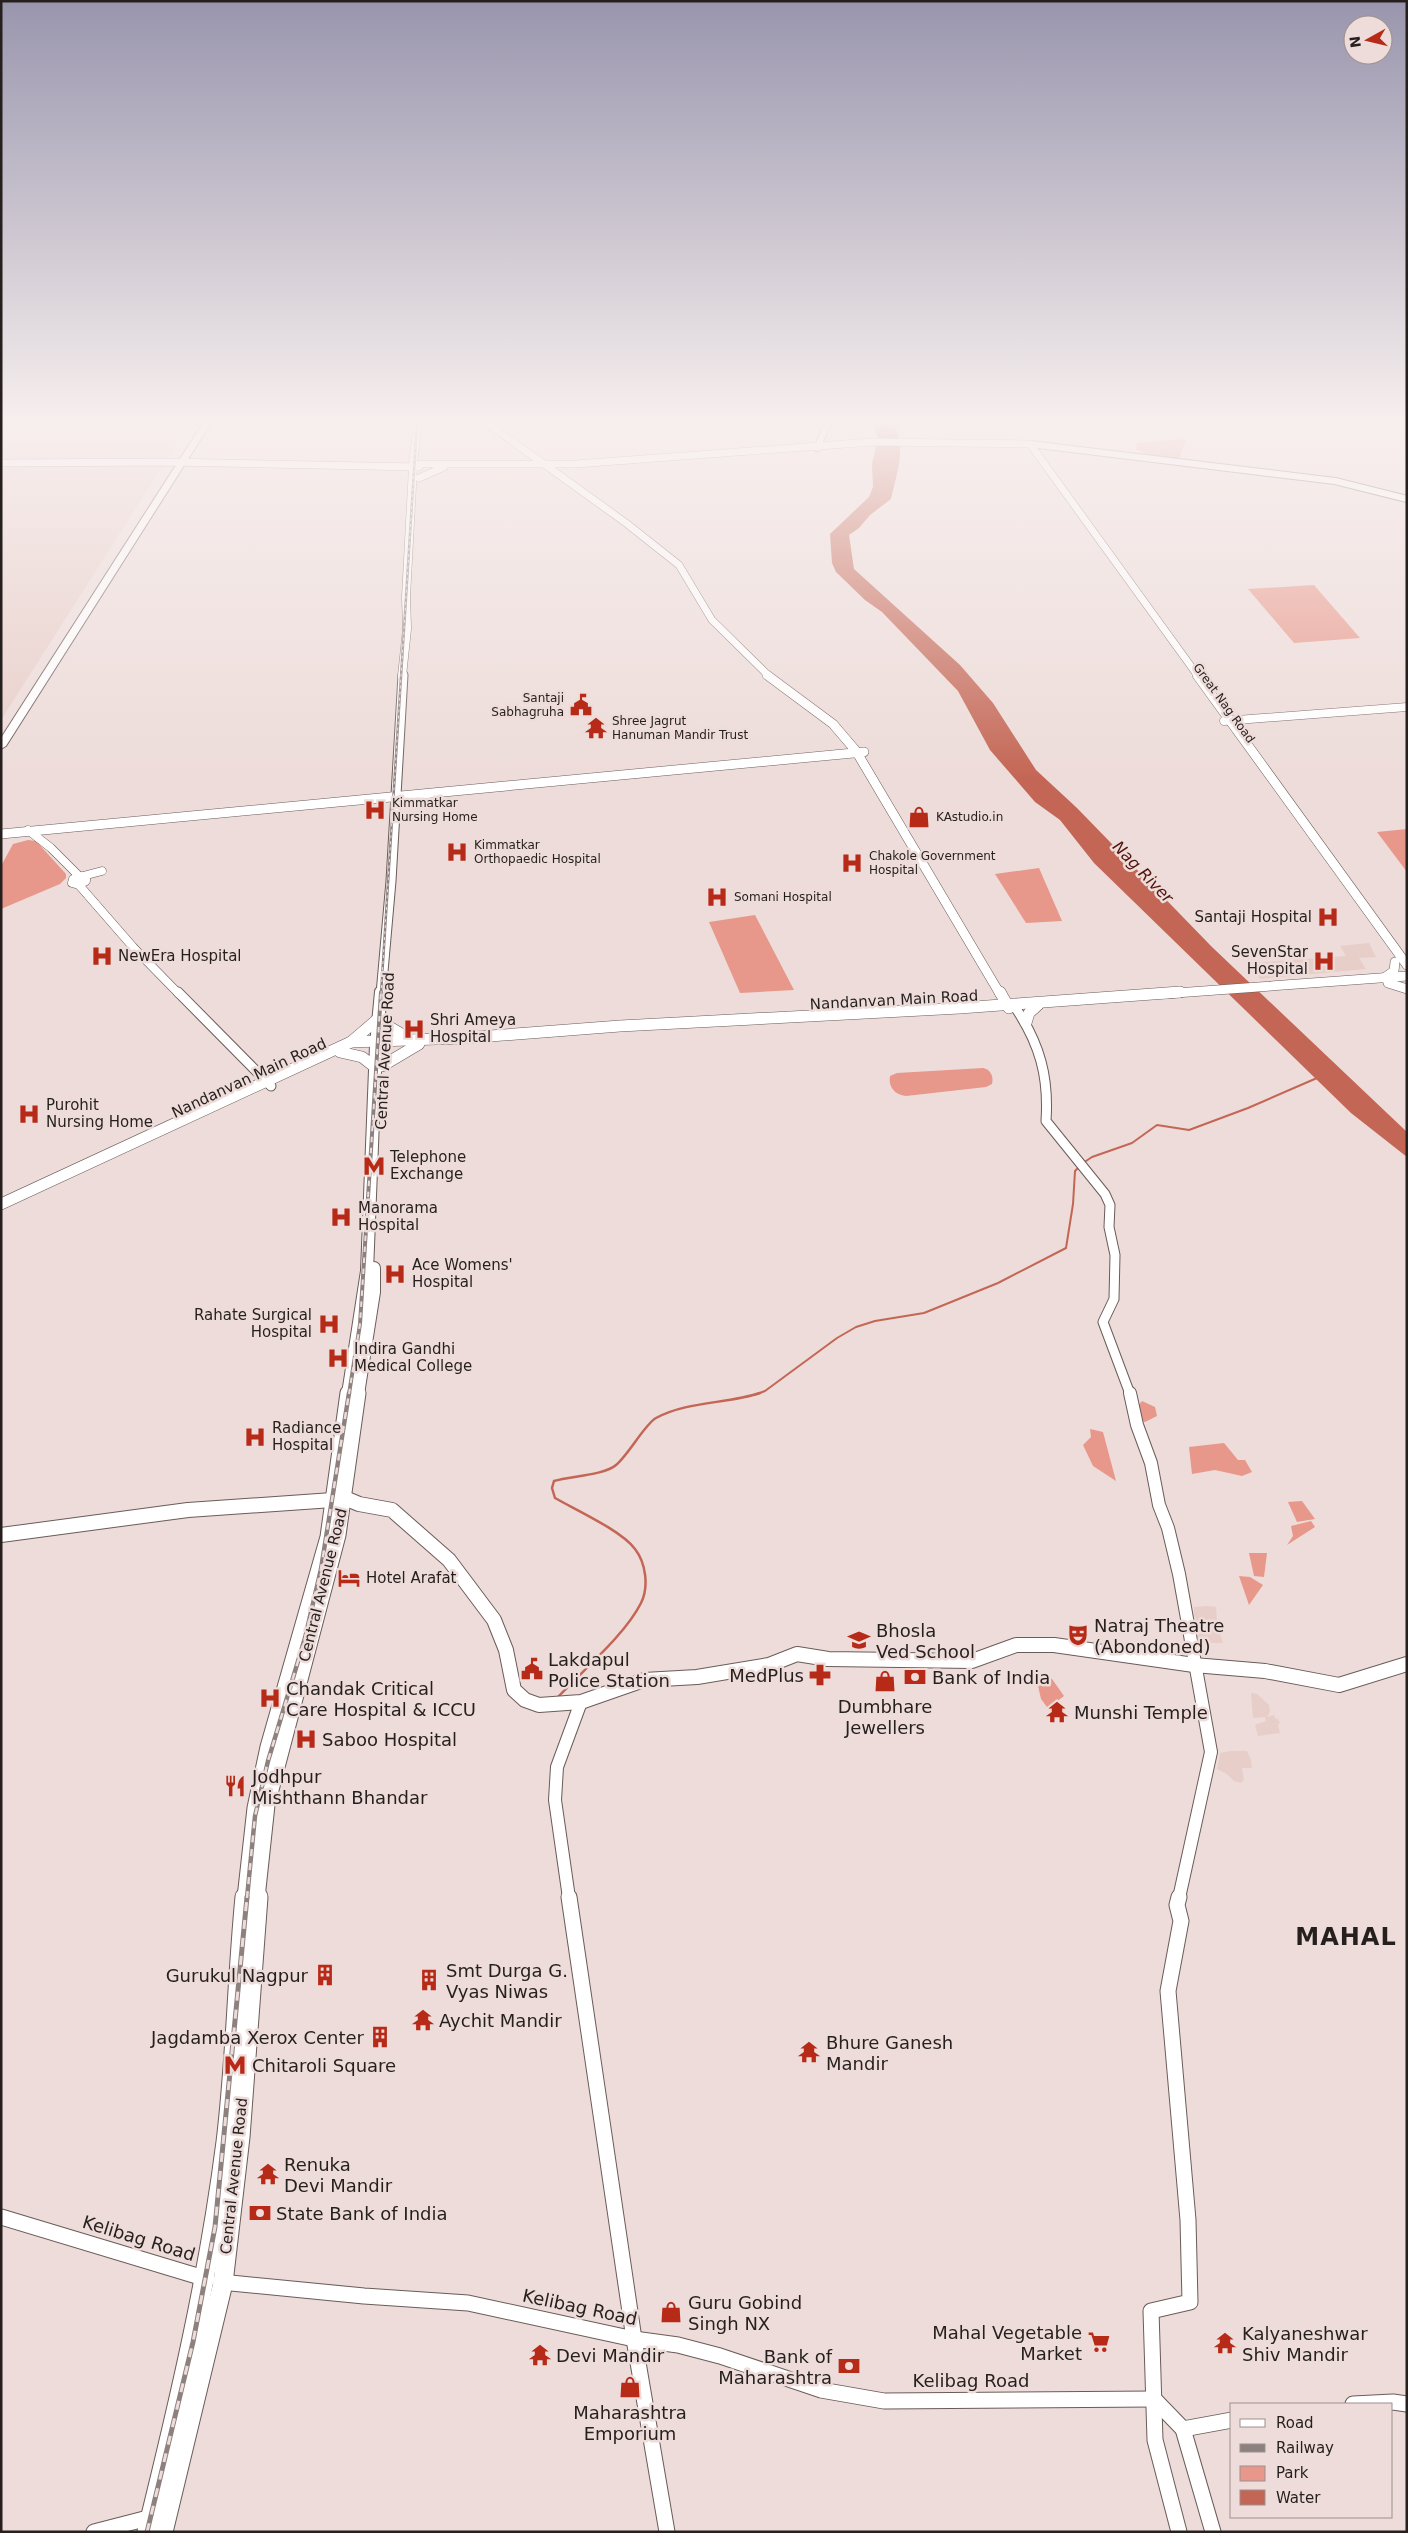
<svg xmlns="http://www.w3.org/2000/svg" width="1408" height="2533" font-family="'DejaVu Sans',sans-serif">
<rect width="100%" height="100%" fill="#eddcd9"/>
<g fill="#e8cec9">
<path d="M1,423H190L1,720Z"/>
<path d="M1369,943L1376,957L1359,958L1366,969L1260,979L1251,963L1346,956L1340,946Z"/>
<path d="M1207,1606L1216,1607L1217,1621H1197L1194,1615V1607Z"/>
<path d="M1201,1624L1205,1628L1219,1630L1223,1643H1199L1197,1628L1201,1627L1198,1625Z"/>
<path d="M1251,1693L1257,1694L1269,1705L1270,1712L1267,1717L1274,1715L1276,1719L1280,1718L1277,1720L1280,1722L1278,1725L1280,1733L1258,1736L1255,1725L1266,1721L1265,1717L1253,1718Z"/>
<path d="M1230,1751H1247L1251,1760L1252,1768H1242L1244,1780L1241,1783L1234,1781L1227,1774L1217,1769L1220,1753Z"/>
</g>
<g fill="#e7988a">
<path d="M1186,439L1179,459L1146,454L1136,449L1137,443Z"/>
<path d="M1314,585L1360,638L1294,643L1248,589Z"/>
<path d="M1407,829V872L1377,832Z"/>
<path d="M28,840L36,841L66,874V878L60,884L1,909V866L13,844Z"/>
<path d="M1039,868L1062,921L1026,923L995,874Z"/>
<path d="M755,915L794,990L740,993L709,922Z"/>
<path d="M983,1068C990,1069 994,1076 992,1084L986,1087L906,1096C895,1095 888,1087 890,1076L897,1073Z"/>
<path d="M1142,1401L1155,1407L1157,1416L1145,1422L1140,1421L1137,1407Z"/>
<path d="M1090,1429L1103,1432L1116,1481L1093,1466L1083,1445L1091,1437Z"/>
<path d="M1224,1443L1238,1460H1245L1252,1472L1242,1476L1215,1470L1192,1474L1189,1447Z"/>
<path d="M1302,1501L1315,1519L1297,1522L1288,1502Z"/>
<path d="M1311,1521L1315,1527L1287,1545L1293,1536L1291,1526Z"/>
<path d="M1249,1553H1267L1264,1577L1254,1576Z"/>
<path d="M1239,1576L1250,1577L1263,1585L1249,1605Z"/>
<path d="M1039,1673L1052,1679L1064,1696L1052,1705L1050,1711L1041,1699L1036,1677Z"/>
</g>
<path fill="#c46655" d="M873,423H893C908,445 896,475 891,499L870,515L859,528L849,535L854,569L960,665L993,703L1036,770L1077,808L1212,947L1407,1132V1157L1351,1113L1094,863L1060,820L1035,802L990,750L958,691L882,612L865,600L836,572L832,563L830,534L869,497L873,487L872,464L878,439Z"/>
<g fill="none" stroke-linecap="round" stroke-linejoin="round">
<g stroke="#c46655" stroke-width="2">
<path d="M1083,1163L1092,1157L1132,1143L1157,1125L1189,1130L1248,1108L1317,1078"/>
<path d="M757,1394L765,1391L837,1338L856,1327L875,1321L924,1313L998,1283L1066,1248L1073,1204L1075,1171L1078,1168"/>
</g>
<path stroke="#c46655" stroke-width="2.5" d="M558,1697C583,1670 625,1635 641,1603C649,1587 646,1563 635,1549C622,1531 576,1510 555,1498L552,1488L554,1481C571,1476 605,1475 616,1465C629,1454 645,1424 656,1418C687,1401 727,1404 760,1393"/>
<g stroke="#6a5c59" stroke-width="8">
<g id="tertiary-far4">
<path d="M1030,444L1335,481L1407,499"/>
<path d="M817,448L828,423"/>
</g>
</g>
<g stroke="#6a5c59" stroke-width="9">
<g id="tertiary-far3">
<path d="M1224,721L1407,707"/>
<path d="M28,830L51,848L79,876"/>
<path d="M79,876L86,877V881L79,885L72,883L73,879Z"/>
<path d="M83,876L102,871"/>
<path d="M79,885L133,947L179,994"/>
</g>
</g>
<g stroke="#6a5c59" stroke-width="11">
<g id="tertiary-far2">
<path d="M178,992L271,1086"/>
<path d="M1015,1007C1040,1044 1049,1077 1046,1121L1105,1194L1110,1205L1109,1227L1115,1255L1114,1299L1103,1322L1130,1394"/>
</g>
</g>
<g stroke="#6a5c59" stroke-width="14">
<g id="tertiary-far1">
<path d="M1130,1393L1137,1425L1151,1463L1159,1505L1168,1528L1179,1574L1211,1752L1179,1898"/>
<path d="M569,1898L555,1800L557,1767L581,1702"/>
</g>
</g>
<g stroke="#6a5c59" stroke-width="17">
<g id="tertiary">
<path d="M569,1897L634,2339L667,2532"/>
<path d="M1179,1897L1177,1905L1181,1921L1168,1991L1188,2220L1190,2302L1151,2311L1155,2440L1179,2532"/>
<path d="M1,2217L207,2279"/>
<path d="M221,2282L364,2296L468,2303L634,2339L678,2345L720,2356L821,2390L884,2401L1154,2399"/>
<path d="M1154,2399L1183,2429L1213,2532"/>
<path d="M1353,2404L1393,2402L1407,2404"/>
<path d="M1183,2429L1232,2420"/>
<path d="M94,2532L152,2517"/>
</g>
</g>
<g stroke="#6a5c59" stroke-width="8">
<g id="secondary-far3">
<path d="M487,423L626,523L679,565L712,620L769,676"/>
<path d="M1,463L170,462L419,467"/>
<path d="M413,467L420,464H576L872,442L1030,444L1198,676"/>
<path d="M419,478L444,467"/>
</g>
</g>
<g stroke="#6a5c59" stroke-width="10">
<g id="secondary-far2">
<path d="M767,675L833,724L856,751L1000,994"/>
<path d="M1197,675L1407,965"/>
<path d="M1,834L864,752"/>
<path d="M1384,978L1394,971L1395,962"/>
<path d="M1388,983L1407,989"/>
<path d="M1162,994L1407,976"/>
</g>
</g>
<g stroke="#6a5c59" stroke-width="12">
<g id="secondary-far1">
<path d="M1000,992L1009,1008"/>
<path d="M1026,1023L1029,1013L1038,1005"/>
<path d="M386,1025L408,1038"/>
<path d="M351,1042L379,1018"/>
<path d="M340,1052L362,1057L376,1068"/>
<path d="M382,1066L419,1044"/>
<path d="M1,1204L351,1042L464,1038L620,1026L960,1008L1180,992"/>
</g>
</g>
<g stroke="#6a5c59" stroke-width="16">
<path id="secondary" d="M1,1535L188,1510L347,1499L359,1504L392,1510L449,1560L494,1620L506,1650L514,1690L525,1700L539,1705L581,1702L644,1680L697,1677L769,1665L797,1654L828,1659L972,1661L1016,1645H1054L1194,1665L1265,1671L1339,1685L1407,1664"/>
</g>
<g stroke="#6a5c59" stroke-width="9">
<g id="primary-far4">
<path d="M413,464L418,423"/>
<path d="M407,627L406,597L413,467"/>
<path d="M402,676L407,629"/>
</g>
</g>
<g stroke="#6a5c59" stroke-width="11">
<path id="primary-far3" d="M381,994L391,881L403,675"/>
</g>
<g stroke="#6a5c59" stroke-width="14">
<g id="primary-far2">
<path d="M348,1394L367,1271L376,1045L381,992"/>
<path d="M358,1394L374,1292V1268"/>
</g>
</g>
<g stroke="#6a5c59" stroke-width="17">
<g id="primary-far1">
<path d="M245,1898L255,1808L268,1747L328,1537L348,1393"/>
<path d="M257,1898L267,1805L338,1535L358,1393"/>
</g>
</g>
<g stroke="#6a5c59" stroke-width="21">
<g id="primary">
<path d="M147,2532C179,2403 209,2275 226,2142C236,2061 237,1978 245,1897"/>
<path d="M163,2532L223,2283L240,2137L258,1897"/>
</g>
</g>
<g stroke="#6a5c59" stroke-width="2">
<path id="trunk" d="M203,423H211L6,746L1,749V738Z"/>
</g>
<use href="#tertiary-far4" stroke="#fff" stroke-width="6"/>
<use href="#tertiary-far3" stroke="#fff" stroke-width="8"/>
<use href="#tertiary-far2" stroke="#fff" stroke-width="9"/>
<use href="#tertiary-far1" stroke="#fff" stroke-width="12"/>
<use href="#tertiary" stroke="#fff" stroke-width="15"/>
<use href="#secondary-far3" stroke="#fff" stroke-width="7"/>
<use href="#secondary-far2" stroke="#fff" stroke-width="9"/>
<use href="#secondary-far1" stroke="#fff" stroke-width="11"/>
<use href="#secondary" stroke="#fff" stroke-width="14"/>
<use href="#primary-far4" stroke="#fff" stroke-width="8"/>
<use href="#primary-far3" stroke="#fff" stroke-width="9"/>
<use href="#primary-far2" stroke="#fff" stroke-width="12"/>
<use href="#primary-far1" stroke="#fff" stroke-width="15"/>
<use href="#primary" stroke="#fff" stroke-width="19"/>
<use href="#trunk" fill="#fff" fill-rule="evenodd"/>
<g stroke="#8d817f" stroke-width="2.5">
<path id="rail-far3" d="M381,994L417,423"/>
</g>
<g stroke="#8d817f" stroke-width="4">
<path id="rail-far2" d="M349,1394L360,1324L381,992"/>
</g>
<g stroke="#8d817f" stroke-width="4.5">
<path id="rail-far1" d="M247,1898L255,1816L268,1761L305,1638L321,1569L349,1393"/>
</g>
<g stroke="#8d817f" stroke-width="5">
<path id="rail" d="M147,2532L193,2342L215,2227L247,1897"/>
</g>
<use href="#rail-far3" stroke="#eddcd9" stroke-width="1" stroke-dasharray="3" stroke-linecap="butt"/>
<use href="#rail-far2" stroke="#eddcd9" stroke-width="2" stroke-dasharray="5.5" stroke-linecap="butt"/>
<use href="#rail-far1" stroke="#eddcd9" stroke-width="2.5" stroke-dasharray="7" stroke-linecap="butt"/>
<use href="#rail" stroke="#eddcd9" stroke-width="3" stroke-dasharray="9" stroke-linecap="butt"/>
</g>
<linearGradient id="sky" x2="0" y2="1"><stop stop-color="#9995ad"/><stop offset="0.54" stop-color="#f7efee"/><stop offset="1" stop-color="#f7efee" stop-opacity="0"/></linearGradient>
<rect width="1408" height="778" fill="url(#sky)"/>
<defs>
<g id="civic-bare" transform="scale(1.725)"><path d="M-.6-6.5H3V-4.5H.6V-3L4-1V1h2V6H-6V1h2V-1L-.6-3ZM-1.2 2.5V6h2.4V2.5Z" fill="#b72a18" stroke="#eddcd9" stroke-width="2.5" paint-order="stroke"/></g>
<g id="temple-bare" transform="scale(1.725)"><path d="M0-6L5-2H3V0L6.5 2.5H4V6H1.5V3h-3V6H-4V2.5H-6.5L-3 0V-2H-5Z" fill="#b72a18" stroke="#eddcd9" stroke-width="2.5" paint-order="stroke"/></g>
<g id="hospital-bare" transform="scale(1.725)"><path d="M-5-5h3v3.5h4V-5h3V5h-3V1.5h-4V5h-3Z" fill="#b72a18" stroke="#eddcd9" stroke-width="2.5" paint-order="stroke"/></g>
<g id="shop-bare" transform="scale(1.725)"><path d="M-5-2.5h2.3a2.7 3.5 0 0 1 5.4 0H5L5.5 6h-11ZM-1.5-2.5h3a1.5 2.3 0 0 0-3 0Z" fill="#b72a18" stroke="#eddcd9" stroke-width="2.5" paint-order="stroke"/></g>
<g id="metro-bare" transform="scale(1.725)"><path d="M-5.5 5V-5H-3L0 0L3-5H5.5V5H3V-.5L0 4L-3-.5V5Z" fill="#b72a18" stroke="#eddcd9" stroke-width="2.5" paint-order="stroke"/></g>
<g id="hotel-bare" transform="scale(1.725)"><path d="M-6-4.5h1.5V1H6V5H4.5V3h-9V5H-6ZM-4 0a1.8 1.8 0 1 1 3.6 0ZM.5 0V-2.5h3Q6-2.5 6 0Z" fill="#b72a18" stroke="#eddcd9" stroke-width="2.5" paint-order="stroke"/></g>
<g id="theatre-bare" transform="scale(1.725)"><path d="M-5-5.5Q0-4 5-5.5V0Q5 5 0 6Q-5 5-5 0ZM-3.3-2.5H-1v1.5H-3.3ZM1-2.5H3.3v1.5H1ZM-2.8 1Q0 5.5 2.8 1Z" fill="#b72a18" stroke="#eddcd9" stroke-width="2.5" paint-order="stroke"/></g>
<g id="school-bare" transform="scale(1.725)"><path d="M0-5L7-2L0 1L-7-2ZM-4 1L0 2.5L4 1V4Q0 6-4 4Z" fill="#b72a18" stroke="#eddcd9" stroke-width="2.5" paint-order="stroke"/></g>
<g id="pharmacy-bare" transform="scale(1.725)"><path d="M-2-6h4v4h4v4h-4v4h-4v-4h-4v-4h4Z" fill="#b72a18" stroke="#eddcd9" stroke-width="2.5" paint-order="stroke"/></g>
<g id="bank-bare" transform="scale(1.725)"><path d="M-6-4H6V4H-6ZM0-2.3a2.3 2.3 0 1 0 0 4.6a2.3 2.3 0 1 0 0-4.6Z" fill="#b72a18" stroke="#eddcd9" stroke-width="2.5" paint-order="stroke"/></g>
<g id="restaurant-bare" transform="scale(1.725)"><path d="M-5-6h1v4h1v-4h1v4h1v-4h1v5L-1.5 .5V6h-2V.5L-5-1ZM5-6V6H3V1.5H1.5Q1.5-4 5-6Z" fill="#b72a18" stroke="#eddcd9" stroke-width="2.5" paint-order="stroke"/></g>
<g id="building-bare" transform="scale(1.725)"><path d="M-4-6H4V6H1V3H-1V6H-4ZM-2.5-4.3h1.7v1.8h-1.7ZM.8-4.3h1.7v1.8H.8ZM-2.5-1h1.7V.8h-1.7ZM.8-1h1.7V.8H.8Z" fill="#b72a18" stroke="#eddcd9" stroke-width="2.5" paint-order="stroke"/></g>
<g id="supermarket-bare" transform="scale(1.725)"><path d="M-6-5.5h2.5l.6 2H6L4.5 2H-2.5L-4.4-4H-6ZM-1.5 3.2a1.3 1.3 0 1 0 .1 0ZM3 3.2a1.3 1.3 0 1 0 .1 0Z" fill="#b72a18" stroke="#eddcd9" stroke-width="2.5" paint-order="stroke"/></g>
</defs>
<g fill-rule="evenodd">
<use href="#civic-bare" x="581" y="705"/>
<use href="#temple-bare" x="596" y="728"/>
<use href="#hospital-bare" x="375" y="810"/>
<use href="#shop-bare" x="919" y="817"/>
<use href="#hospital-bare" x="457" y="852"/>
<use href="#hospital-bare" x="852" y="863"/>
<use href="#hospital-bare" x="717" y="897"/>
<use href="#hospital-bare" x="1328" y="917"/>
<use href="#hospital-bare" x="102" y="956"/>
<use href="#hospital-bare" x="1324" y="961"/>
<use href="#hospital-bare" x="414" y="1029"/>
<use href="#hospital-bare" x="29" y="1114"/>
<use href="#metro-bare" x="374" y="1166"/>
<use href="#hospital-bare" x="341" y="1217"/>
<use href="#hospital-bare" x="395" y="1274"/>
<use href="#hospital-bare" x="329" y="1324"/>
<use href="#hospital-bare" x="338" y="1358"/>
<use href="#hospital-bare" x="255" y="1437"/>
<use href="#hotel-bare" x="349" y="1578"/>
<use href="#theatre-bare" x="1078" y="1635"/>
<use href="#school-bare" x="859" y="1640"/>
<use href="#civic-bare" x="532" y="1669"/>
<use href="#pharmacy-bare" x="820" y="1675"/>
<use href="#bank-bare" x="915" y="1677"/>
<use href="#shop-bare" x="885" y="1681"/>
<use href="#hospital-bare" x="270" y="1698"/>
<use href="#temple-bare" x="1057" y="1712"/>
<use href="#hospital-bare" x="306" y="1739"/>
<use href="#restaurant-bare" x="235" y="1786"/>
<use href="#building-bare" x="325" y="1975"/>
<use href="#building-bare" x="429" y="1980"/>
<use href="#temple-bare" x="423" y="2020"/>
<use href="#building-bare" x="380" y="2037"/>
<use href="#temple-bare" x="809" y="2052"/>
<use href="#metro-bare" x="235" y="2065"/>
<use href="#temple-bare" x="268" y="2174"/>
<use href="#bank-bare" x="260" y="2213"/>
<use href="#shop-bare" x="671" y="2312"/>
<use href="#supermarket-bare" x="1099" y="2342"/>
<use href="#temple-bare" x="1225" y="2343"/>
<use href="#temple-bare" x="540" y="2355"/>
<use href="#bank-bare" x="849" y="2366"/>
<use href="#shop-bare" x="630" y="2387"/>
</g>
<g text-anchor="middle" dominant-baseline="central" stroke-width="5" stroke-linejoin="round" paint-order="stroke">
<g font-size="12" fill="#251f1d" stroke="#eddcd9" text-anchor="start">
<text x="564" y="698" text-anchor="end">Santaji<tspan x="564" dy="14">Sabhagruha</tspan></text>
<text x="612" y="721">Shree Jagrut<tspan x="612" dy="14">Hanuman Mandir Trust</tspan></text>
<text x="392" y="803">Kimmatkar<tspan x="392" dy="14">Nursing Home</tspan></text>
<text x="936" y="817">KAstudio.in</text>
<text x="474" y="845">Kimmatkar<tspan x="474" dy="14">Orthopaedic Hospital</tspan></text>
<text x="869" y="856">Chakole Government<tspan x="869" dy="14">Hospital</tspan></text>
<text x="734" y="897">Somani Hospital</text>
</g>
<g font-size="12" fill="#251f1d" stroke="#eddcd9">
<text transform="translate(1224 703) rotate(54)">Great Nag Road</text>
</g>
<g font-size="15" fill="#251f1d" stroke="#eddcd9" text-anchor="start">
<text x="1312" y="917" text-anchor="end">Santaji Hospital</text>
<text x="1308" y="952" text-anchor="end">SevenStar<tspan x="1308" dy="17">Hospital</tspan></text>
<text x="118" y="956">NewEra Hospital</text>
<text x="430" y="1020">Shri Ameya<tspan x="430" dy="17">Hospital</tspan></text>
<text x="46" y="1105">Purohit<tspan x="46" dy="17">Nursing Home</tspan></text>
<text x="390" y="1157">Telephone<tspan x="390" dy="17">Exchange</tspan></text>
<text x="358" y="1208">Manorama<tspan x="358" dy="17">Hospital</tspan></text>
<text x="412" y="1265">Ace Womens'<tspan x="412" dy="17">Hospital</tspan></text>
<text x="312" y="1315" text-anchor="end">Rahate Surgical<tspan x="312" dy="17">Hospital</tspan></text>
<text x="354" y="1349">Indira Gandhi<tspan x="354" dy="17">Medical College</tspan></text>
<text x="272" y="1428">Radiance<tspan x="272" dy="17">Hospital</tspan></text>
<text x="366" y="1578">Hotel Arafat</text>
</g>
<g font-size="15" fill="#251f1d" stroke="#eddcd9">
<text transform="translate(894 1000) rotate(-3)">Nandanvan Main Road</text>
<text transform="translate(385 1051) rotate(-87)">Central Avenue Road</text>
<text transform="translate(249 1078) rotate(-25)">Nandanvan Main Road</text>
<text transform="translate(323 1585) rotate(-76)">Central Avenue Road</text>
<text transform="translate(234 2176) rotate(-84)">Central Avenue Road</text>
</g>
<g font-size="16" font-style="italic" fill="#50130b" stroke="#eddcd9">
<text transform="translate(1143 872) rotate(46)">Nag River</text>
</g>
<g font-size="18" fill="#251f1d" stroke="#eddcd9" text-anchor="start">
<text x="1094" y="1625">Natraj Theatre<tspan x="1094" dy="21">(Abondoned)</tspan></text>
<text x="876" y="1630">Bhosla<tspan x="876" dy="21">Ved School</tspan></text>
<text x="548" y="1659">Lakdapul<tspan x="548" dy="21">Police Station</tspan></text>
<text x="804" y="1675" text-anchor="end">MedPlus</text>
<text x="932" y="1677">Bank of India</text>
<text x="286" y="1688">Chandak Critical<tspan x="286" dy="21">Care Hospital &amp; ICCU</tspan></text>
<text x="885" y="1706" text-anchor="middle">Dumbhare<tspan x="885" dy="21">Jewellers</tspan></text>
<text x="1074" y="1712">Munshi Temple</text>
<text x="322" y="1739">Saboo Hospital</text>
<text x="252" y="1776">Jodhpur<tspan x="252" dy="21">Mishthann Bhandar</tspan></text>
<text x="446" y="1970">Smt Durga G.<tspan x="446" dy="21">Vyas Niwas</tspan></text>
<text x="308" y="1975" text-anchor="end">Gurukul Nagpur</text>
<text x="439" y="2020">Aychit Mandir</text>
<text x="364" y="2037" text-anchor="end">Jagdamba Xerox Center</text>
<text x="826" y="2042">Bhure Ganesh<tspan x="826" dy="21">Mandir</tspan></text>
<text x="252" y="2065">Chitaroli Square</text>
<text x="284" y="2164">Renuka<tspan x="284" dy="21">Devi Mandir</tspan></text>
<text x="276" y="2213">State Bank of India</text>
<text x="688" y="2302">Guru Gobind<tspan x="688" dy="21">Singh NX</tspan></text>
<text x="1082" y="2332" text-anchor="end">Mahal Vegetable<tspan x="1082" dy="21">Market</tspan></text>
<text x="1242" y="2333">Kalyaneshwar<tspan x="1242" dy="21">Shiv Mandir</tspan></text>
<text x="556" y="2355">Devi Mandir</text>
<text x="832" y="2356" text-anchor="end">Bank of<tspan x="832" dy="21">Maharashtra</tspan></text>
<text x="630" y="2412" text-anchor="middle">Maharashtra<tspan x="630" dy="21">Emporium</tspan></text>
</g>
<g font-size="18" fill="#251f1d" stroke="#eddcd9">
<text transform="translate(139 2238) rotate(17)">Kelibag Road</text>
<text transform="translate(580 2307) rotate(12)">Kelibag Road</text>
<text x="971" y="2380">Kelibag Road</text>
</g>
<g font-size="24" font-weight="bold" letter-spacing="1" fill="#251f1d" stroke="#eddcd9">
<text x="1346" y="1937">MAHAL</text>
</g>
</g>
<rect width="1408" height="2533" fill="none" stroke="#251f1d" stroke-width="5"/>
<rect x="1230" y="2403" width="162" height="115" fill="#eddcd9" stroke="#9d908e"/>
<rect x="1240" y="2419" width="25" height="8" fill="#ffffff" stroke="#9d908e"/>
<text x="1276" y="2428" font-size="15" fill="#251f1d">Road</text>
<rect x="1240" y="2444" width="25" height="8" fill="#8d817f" stroke="#9d908e"/>
<text x="1276" y="2453" font-size="15" fill="#251f1d">Railway</text>
<rect x="1240" y="2466" width="25" height="15" fill="#e7988a" stroke="#9d908e"/>
<text x="1276" y="2478" font-size="15" fill="#251f1d">Park</text>
<rect x="1240" y="2490" width="25" height="15" fill="#c46655" stroke="#9d908e"/>
<text x="1276" y="2503" font-size="15" fill="#251f1d">Water</text>
<g transform="translate(1368 40) rotate(262)"><circle r="24" fill="#eddcd9" stroke="#9d908e"/>
<path d="M0-4L9 19L0 12L-9 19Z" fill="#b72a18"/>
<text y="-8" font-size="14" font-weight="bold" text-anchor="middle" fill="#251f1d">N</text>
</g>
</svg>
